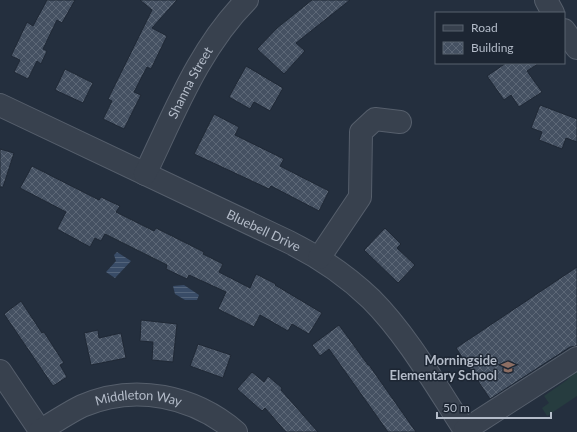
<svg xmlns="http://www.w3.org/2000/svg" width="577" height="432" font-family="Lato,sans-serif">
<defs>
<pattern id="water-rules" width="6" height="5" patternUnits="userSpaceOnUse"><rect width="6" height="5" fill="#394c67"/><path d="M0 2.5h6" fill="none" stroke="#53647b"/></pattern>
<pattern id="building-cross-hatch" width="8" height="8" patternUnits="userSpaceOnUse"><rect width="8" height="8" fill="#455162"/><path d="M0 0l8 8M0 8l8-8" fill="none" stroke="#5d6877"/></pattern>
</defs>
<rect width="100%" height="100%" fill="#242f3e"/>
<path fill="#263c3f" d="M577,369V396L547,416L542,408L549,403L544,396L567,380Z"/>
<g fill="url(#water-rules)">
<path d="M117,252L131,261L115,278L106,272L116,261L114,255Z"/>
<path d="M184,285L199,295L197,300H185L175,294L173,286Z"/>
</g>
<g fill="url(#building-cross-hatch)" stroke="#1f2835">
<path d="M47,0H75L62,23L57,20L43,49L47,51L41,64L37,61L28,79L14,72L20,60L11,56L27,22L33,26Z"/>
<path d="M140,0H177L152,28L167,36L151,69L147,67L134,92L141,95L124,129L103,119L112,101L108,99L152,10Z"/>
<path d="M312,0H350L296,43L305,51L284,74L257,49L277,28Z"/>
<path d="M506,63H539L527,71L542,92L519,107L511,95L504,100L487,76Z"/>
<path d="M246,66L283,88L270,111L254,102L250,109L229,97Z"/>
<path d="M65,69L93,83L83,103L55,90Z"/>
<path d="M540,105L577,119V142L566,138L562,149L539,140L542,132L531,128Z"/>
<path d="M214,114L239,127L235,135L284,159L280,166L329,191L319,211L271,186L269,189L194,154Z"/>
<path d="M0,149L14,153L3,187H0Z"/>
<path d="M32,166L99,200L101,197L120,206L116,212L154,231L156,228L204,252L203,254L223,264L219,272L250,288L256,274L276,284L275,285L322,313L309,334L292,324L288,331L260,315L254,327L218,309L226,292L189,275L187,279L166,269L167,265L105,234L101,241L95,238L90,247L57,229L66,212L20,188Z"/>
<path d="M385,228L401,244L397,248L415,265L398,283L364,250Z"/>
<path d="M577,267V346L570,347L490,399L456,348Z"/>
<path d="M21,301L42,333L44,332L64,363L60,365L67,377L53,386L4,314Z"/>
<path d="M141,320L177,324L173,362L152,360L153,342L140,341Z"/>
<path d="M339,325L368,365H369L416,432H388L329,349L320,356L312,345Z"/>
<path d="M98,330L99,338L121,333L126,358L91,365L84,333Z"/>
<path d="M198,344L231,355L223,378L190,366Z"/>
<path d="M252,372L264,382L268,376L282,388L281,390L318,432H286L265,408L262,411L237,389Z"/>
</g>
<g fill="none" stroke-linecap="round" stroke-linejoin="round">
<g stroke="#565f6c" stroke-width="24">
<g id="minor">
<path d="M546,0L553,13"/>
<path d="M564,30L577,48"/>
<path id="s1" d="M0,105L289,242C319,257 347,276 371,299C408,336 437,388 466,432"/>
<path id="s2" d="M145,174C174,114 199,48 247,0"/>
<path d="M319,258L360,197L361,132L375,119L400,122"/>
<path d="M0,371L41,432"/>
<path d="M465,430L577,358"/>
<path id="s3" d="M40,431C54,422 68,413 82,406C135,383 194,396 236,432"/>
</g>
</g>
<use href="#minor" stroke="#38414e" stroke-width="22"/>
</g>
<defs>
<g id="school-bare" transform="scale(1.08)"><path d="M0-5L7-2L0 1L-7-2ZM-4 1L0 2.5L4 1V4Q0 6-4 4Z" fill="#8d6e63" stroke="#1d2633" stroke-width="2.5" paint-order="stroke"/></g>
</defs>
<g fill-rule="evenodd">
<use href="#school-bare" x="508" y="367"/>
</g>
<g text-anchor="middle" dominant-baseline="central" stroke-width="3" stroke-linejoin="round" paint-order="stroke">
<g font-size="13" fill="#b4bcc9" stroke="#1d2633">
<text stroke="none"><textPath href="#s2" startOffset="102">Shanna Street</textPath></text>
<text stroke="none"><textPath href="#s1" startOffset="292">Bluebell Drive</textPath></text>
<text stroke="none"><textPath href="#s3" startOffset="107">Middleton Way</textPath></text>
</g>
<g font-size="13" font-weight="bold" fill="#b4bcc9" stroke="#1d2633" text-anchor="end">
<text x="497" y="360">Morningside<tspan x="497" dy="15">Elementary School</tspan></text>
</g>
</g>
<rect x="435" y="12" width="130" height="52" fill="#1d2633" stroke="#59626f"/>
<rect x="443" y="25" width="20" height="6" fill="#38414e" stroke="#59626f"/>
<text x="471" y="32" font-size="12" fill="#b4bcc9">Road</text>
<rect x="443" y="42" width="20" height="12" fill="url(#building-cross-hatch)" stroke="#59626f"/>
<text x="471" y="52" font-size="12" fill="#b4bcc9">Building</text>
<path d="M437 412v6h114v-6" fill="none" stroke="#b4bcc9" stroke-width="2"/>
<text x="443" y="412" font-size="12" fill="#b4bcc9" stroke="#1d2633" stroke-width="3" paint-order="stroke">50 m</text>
</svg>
